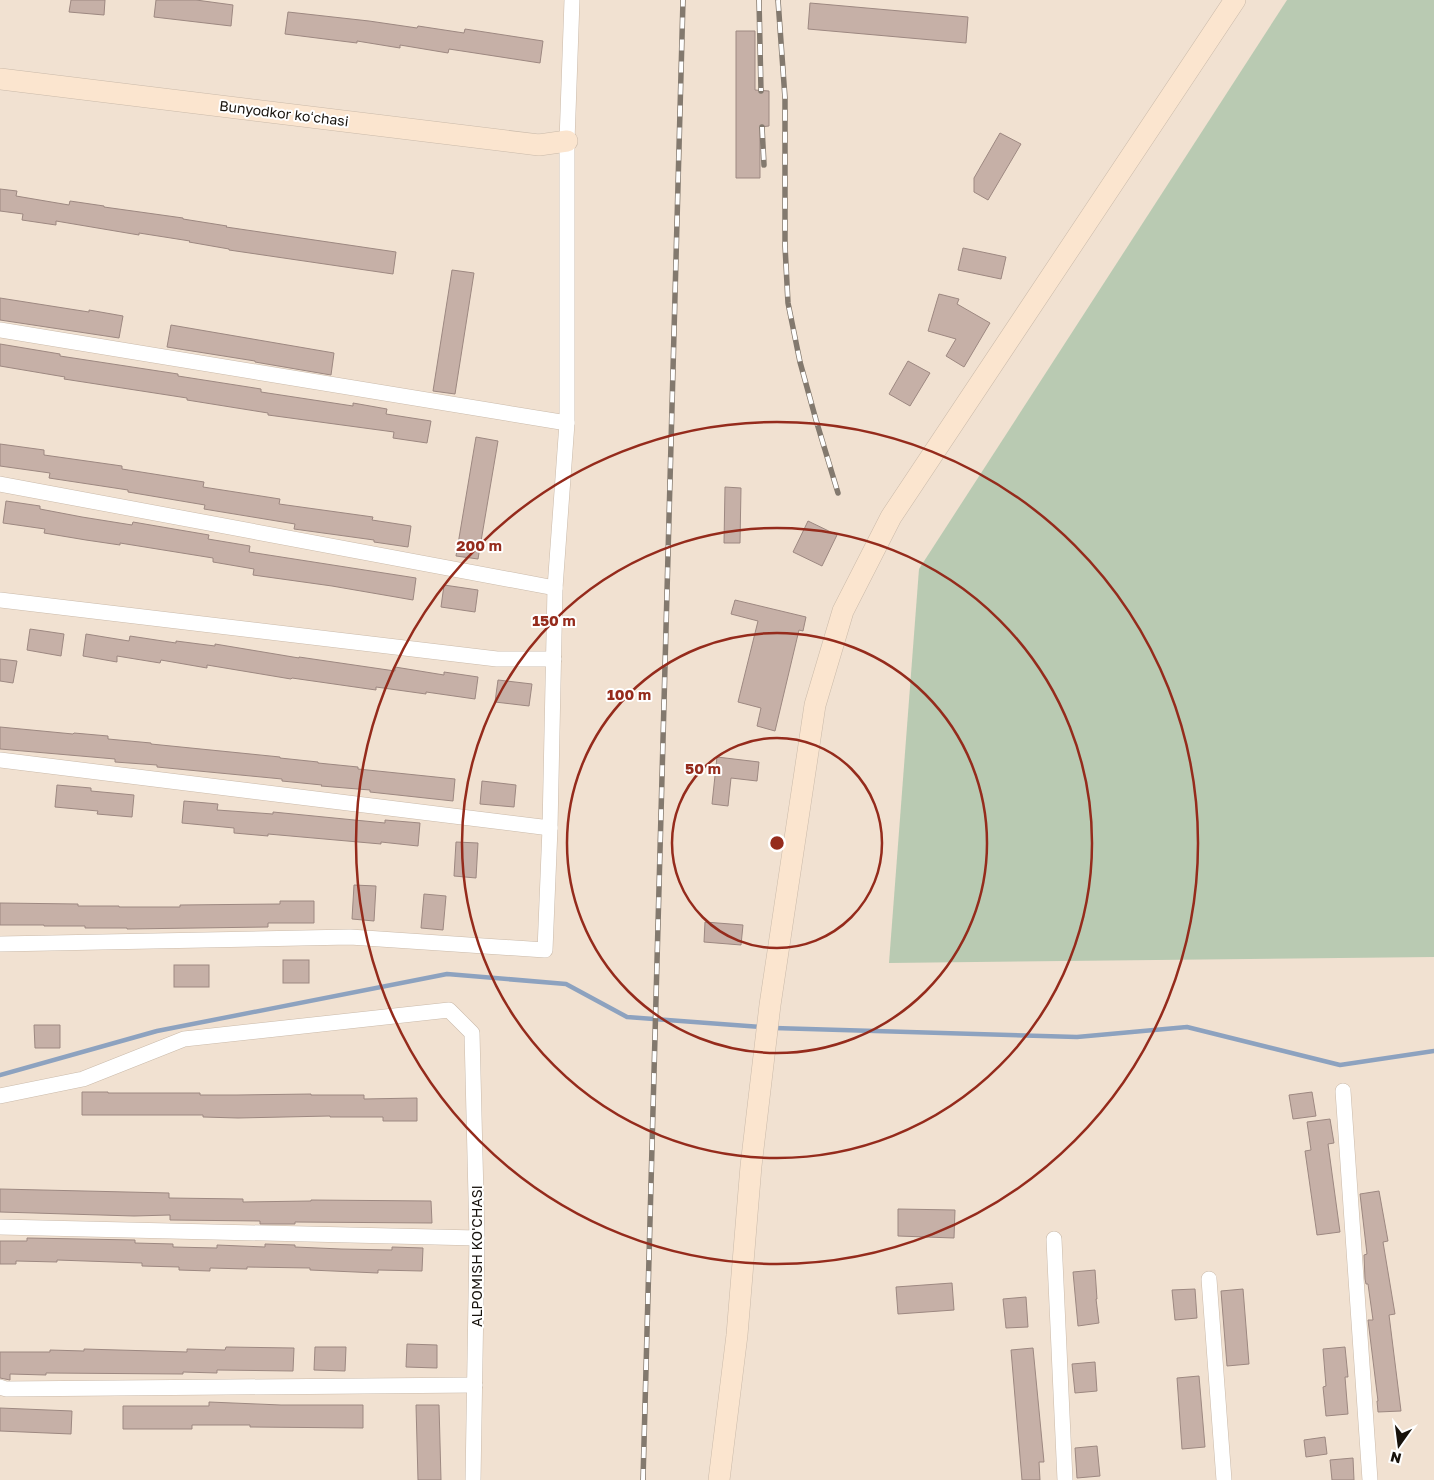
<svg xmlns="http://www.w3.org/2000/svg" width="1434" height="1480" font-family="'Golos Text',sans-serif">
<rect width="100%" height="100%" fill="#f1e1d1"/>
<path fill="#b9cab2" d="M1287,0H1434V957L889,963L919,569Z"/>
<g fill="none" stroke-linecap="round" stroke-linejoin="round">
<g stroke="#8da2bf" stroke-width="4.5">
<path d="M774,1028L1077,1037L1187,1027L1340,1065L1434,1051"/>
<path d="M0,1075L157,1031L447,974L566,984L627,1017L761,1027"/>
</g>
</g>
<g fill="#c6b0a7" stroke="#9d8881">
<path d="M71,0H105L104,15L69,12Z"/>
<path d="M156,0H196L233,5L231,26L154,17Z"/>
<path d="M810,3L968,17L966,43L808,29Z"/>
<path d="M288,12L369,21L417,28L418,26L464,33L465,29L543,41L540,63L449,49L448,53L400,45V48L357,41V43L285,34Z"/>
<path d="M736,31H755V90L769,91V126L760,127V178H736Z"/>
<path d="M1000,133L1021,144L988,200L974,192V178Z"/>
<path d="M0,189L17,191L16,196L69,205L70,201L104,206V207L183,218V219L227,226L226,227L396,252L393,274L229,250V249L189,242L190,241L139,233V235L56,221V225L22,220L23,214L0,211Z"/>
<path d="M963,248L1006,257L1001,279L958,270Z"/>
<path d="M452,270L474,273L455,394L433,391Z"/>
<path d="M939,294L959,299L957,304L990,323L964,367L946,356L956,339L928,331Z"/>
<path d="M0,298L89,312V310L123,316L119,338L0,320Z"/>
<path d="M171,325L334,353L331,375L255,362V361L167,347Z"/>
<path d="M0,344L60,354V356L178,374V376L261,389V392L353,406V403L387,409L386,414L431,421L427,443L393,438L394,432L268,415V413L187,400V398L64,379L65,377L0,366Z"/>
<path d="M908,361L930,373L910,406L889,394Z"/>
<path d="M476,437L498,441L478,559L456,556Z"/>
<path d="M0,444L44,450V455L122,466V469L204,482L203,487L280,499L279,504L373,517L372,520L411,526L408,547L374,542V540L294,529L295,524L204,509L205,505L128,492V490L49,478L50,473L0,466Z"/>
<path d="M725,487L741,488L740,543H724Z"/>
<path d="M6,501L40,506V509L82,517L132,525L133,522L209,535L208,539L250,546L249,552L416,578L413,600L332,586L253,575L254,569L213,562V558L120,543V545L86,540L44,533L45,529L3,523Z"/>
<path d="M808,521L837,535L822,566L793,552Z"/>
<path d="M444,585L478,590L475,612L441,607Z"/>
<path d="M735,600L806,617L803,631L799,630L775,731L757,726L761,708L738,702L758,621L731,614Z"/>
<path d="M30,629L64,634L61,656L27,650Z"/>
<path d="M86,634L129,641L130,636L176,643V641L215,646V644L299,658V657L395,671V667L444,675V672L478,677L475,699L426,692V694L376,687V690L292,678L291,679L207,665V668L161,660L160,663L117,656V662L83,656Z"/>
<path d="M0,659L17,661L13,683L0,681Z"/>
<path d="M498,680L532,684L529,706L495,702Z"/>
<path d="M0,727L73,734L74,733L108,736V739L151,743V744L280,757V758L318,762V763L358,767V769L455,779L453,801L370,792V790L321,786L322,785L282,781V779L157,767V765L115,762V759L0,749Z"/>
<path d="M717,757L759,762L757,781L731,778L728,806L712,804Z"/>
<path d="M482,781L516,785L514,807L480,804Z"/>
<path d="M57,785L91,788V791L134,795L132,817L97,814L98,811L55,807Z"/>
<path d="M184,801L218,804L217,810L273,814V812L385,823V820L420,823L418,846L381,842V844L268,834V836L234,833V828L182,823Z"/>
<path d="M456,842L478,843L476,878L454,876Z"/>
<path d="M354,885L376,886L374,921L352,919Z"/>
<path d="M424,894L446,896L443,930L421,928Z"/>
<path d="M280,901H314V923H268V927L127,929V928H85V926H44V925H0V903L78,904V906H119V907H180V905L280,904Z"/>
<path d="M705,922L743,925L741,945L704,942Z"/>
<rect x="283" y="960" width="26" height="23"/>
<rect x="174" y="965" width="35" height="22"/>
<path d="M34,1025H60V1048H35Z"/>
<path d="M82,1092H108V1093H200V1095H237L311,1094V1095H364V1099L417,1098V1121H383V1117H330V1116L238,1118L203,1117V1115H82Z"/>
<path d="M1312,1092L1316,1116L1293,1119L1289,1095Z"/>
<path d="M1330,1119L1334,1143L1328,1144L1340,1232L1317,1235L1305,1151L1311,1150L1307,1122Z"/>
<path d="M0,1189L169,1193V1198L243,1199V1202L311,1201V1200L431,1201L432,1223L295,1222V1224H260V1221L170,1220V1215L134,1216L0,1212Z"/>
<path d="M1379,1191L1388,1241L1383,1242L1395,1314L1389,1315L1401,1411L1378,1412L1377,1401H1378L1368,1320H1373L1368,1284H1366L1365,1279L1364,1255L1367,1254L1360,1194Z"/>
<path d="M898,1209L955,1210L954,1238L898,1236Z"/>
<path d="M27,1238L135,1240V1243L173,1244V1247L217,1248V1245L265,1247V1244L295,1245V1247L341,1249L392,1250V1247L423,1248L422,1271L378,1270V1273L310,1270V1268L247,1267V1269L210,1268V1271L179,1270V1267L142,1266V1263L57,1260V1262L16,1261V1264H0V1241H27Z"/>
<path d="M1095,1270L1097,1299H1096L1099,1323L1078,1326L1073,1272Z"/>
<path d="M952,1283L954,1310L898,1314L896,1287Z"/>
<path d="M1195,1289L1197,1318L1175,1320L1172,1290Z"/>
<path d="M1243,1289L1249,1364L1227,1366L1221,1291Z"/>
<path d="M1026,1297L1028,1327L1006,1328L1003,1299Z"/>
<path d="M407,1344L437,1345V1368L406,1367Z"/>
<path d="M226,1347L294,1348L293,1371L217,1370V1373L183,1372V1374L46,1373V1375L10,1374V1380L0,1378V1352H50V1350L84,1351V1349L187,1352V1349L225,1350Z"/>
<path d="M315,1347H346L345,1371L314,1370Z"/>
<path d="M1345,1347L1348,1377H1345L1348,1414L1326,1416L1323,1387L1326,1386L1323,1349Z"/>
<path d="M1033,1348L1044,1462H1039L1040,1480H1022L1011,1350Z"/>
<path d="M1095,1362L1097,1391L1075,1393L1072,1364Z"/>
<path d="M1199,1376L1205,1447L1182,1449L1177,1378Z"/>
<path d="M209,1402L281,1405H363V1428L250,1427V1425H192V1429H123V1406H209Z"/>
<path d="M416,1405H439L441,1480H418Z"/>
<path d="M0,1408L72,1411L71,1434L0,1431Z"/>
<path d="M1325,1437L1327,1454L1306,1457L1304,1440Z"/>
<path d="M1097,1446L1100,1476L1077,1478L1075,1448Z"/>
<path d="M1353,1458L1354,1480H1332L1330,1460Z"/>
</g>
<g fill="none" stroke-linecap="round" stroke-linejoin="round">
<g stroke="#cabaaa" stroke-width="16">
<g id="street">
<path d="M0,330L567,423"/>
<path d="M0,484L555,588"/>
<path d="M0,600L497,659H554"/>
<path d="M0,760L550,828"/>
<path d="M0,944L350,937L545,950L550,828L555,588L567,423V141L572,0"/>
<path d="M1343,1091L1370,1480"/>
<path d="M0,1096L83,1079L184,1039L449,1010L472,1033L477,1238L473,1480"/>
<path d="M0,1227L477,1238"/>
<path d="M1054,1239L1065,1480"/>
<path d="M1209,1279L1224,1480"/>
<path d="M0,1387L6,1389L475,1385"/>
</g>
</g>
<g stroke="#cabaaa" stroke-width="22">
<g id="secondary">
<path d="M0,79L539,145L567,141"/>
<path d="M719,1480L737,1335L751,1166L770,1005L815,705L843,611L891,517L1235,0"/>
</g>
</g>
<use href="#street" stroke="#fff" stroke-width="15"/>
<use href="#secondary" stroke="#fbe5cf" stroke-width="21"/>
<g stroke="#83796e" stroke-width="5.5">
<g id="rail">
<path d="M759,0L761,91"/>
<path d="M778,0L785,98V246L788,303L800,362L816,420L838,493"/>
<path d="M762,127L764,165"/>
<path d="M643,1480L683,0"/>
</g>
</g>
<use href="#rail" stroke="#fff" stroke-width="4" stroke-dasharray="11" stroke-linecap="butt"/>
</g>
<g fill="none" stroke="#952b1c" stroke-width="2.5">
<circle cx="777" cy="843" r="105"/>
<circle cx="777" cy="843" r="210"/>
<circle cx="777" cy="843" r="315"/>
<circle cx="777" cy="843" r="421"/>
</g>
<g text-anchor="middle" dominant-baseline="central" stroke-width="4" stroke-linejoin="round" paint-order="stroke">
<g font-size="14" fill="#17120c" stroke="#fff">
<text transform="translate(284 113) rotate(7)">Bunyodkor koʻchasi</text>
<text transform="translate(476 1256) rotate(-90)">ALPOMISH KO'CHASI</text>
</g>
</g>
<circle cx="777" cy="843" r="8" fill="#952b1c" stroke="#fff" stroke-width="2.5"/>
<g font-size="15" text-anchor="middle" font-weight="bold" fill="#952b1c" stroke="#fff" stroke-width="4" stroke-linejoin="round" paint-order="stroke">
<text x="479" y="551">200 m</text>
<text x="554" y="626">150 m</text>
<text x="629" y="700">100 m</text>
<text x="703" y="774">50 m</text>
</g>
<g transform="translate(1399 1445) rotate(194)" stroke="#ffffff" stroke-width="4" paint-order="stroke">
<path d="M0-4L9 19L0 12L-9 19Z" fill="#17120c"/>
<text y="-8" font-size="14" font-weight="bold" text-anchor="middle" fill="#17120c">N</text>
</g>
</svg>
